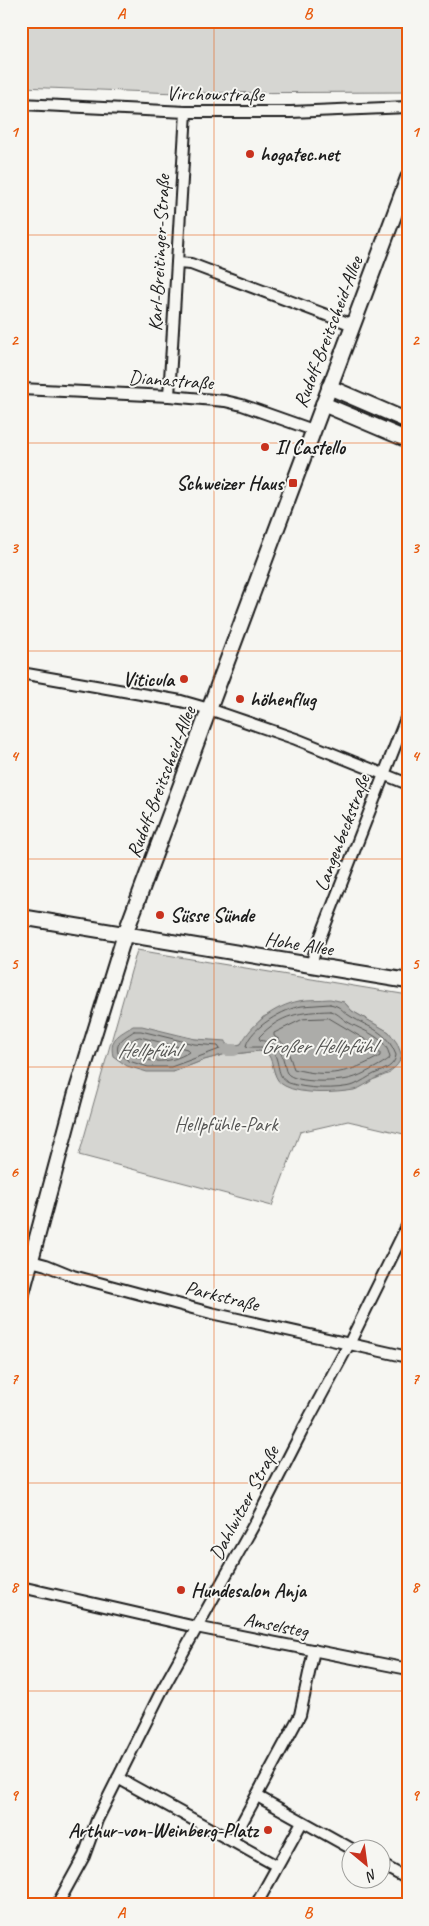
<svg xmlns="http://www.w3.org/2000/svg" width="429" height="1926" font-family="Caveat,sans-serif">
<rect width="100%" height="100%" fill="#f6f6f2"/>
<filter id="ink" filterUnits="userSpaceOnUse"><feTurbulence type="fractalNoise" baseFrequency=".02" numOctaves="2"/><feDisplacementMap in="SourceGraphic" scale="10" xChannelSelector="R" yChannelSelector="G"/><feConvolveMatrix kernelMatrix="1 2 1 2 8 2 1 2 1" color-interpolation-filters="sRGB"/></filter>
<g filter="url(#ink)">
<g fill="#d6d6d2" stroke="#797977" fill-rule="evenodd">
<path d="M21,21H408V92L177,93L21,87Z"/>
<path d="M137,950L408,995V1135L348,1121L300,1132L272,1206L79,1155ZM300,1001L344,1002L352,1011L389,1032L390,1073L375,1079L275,1074L272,1060L268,1054L259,1051L235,1054L233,1046L241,1044L263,1017ZM174,1035L195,1039L226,1042V1054L204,1060L173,1072Z"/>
</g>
<g fill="#acaca9" stroke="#727271">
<path d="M330,999L344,1002L352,1011L389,1032L397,1043L402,1056C397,1070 387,1073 374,1079C368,1083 361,1088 354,1090C336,1093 301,1095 285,1086C272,1080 275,1065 268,1054L259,1051L235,1054L233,1046L241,1044C252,1023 275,1006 299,1001C309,999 320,1000 330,999Z"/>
<path d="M133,1026H142L195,1039L226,1041V1054L204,1060L173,1072H147L127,1066L113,1056C109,1038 119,1035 133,1026Z"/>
</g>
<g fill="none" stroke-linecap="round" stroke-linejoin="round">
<g stroke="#565654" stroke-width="1">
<path d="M330,1004C343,1007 340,1010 350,1016C371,1029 386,1030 396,1055C395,1066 384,1070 374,1074C368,1077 361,1082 354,1085C337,1090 306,1089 289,1083C275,1077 281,1060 272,1051C265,1044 254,1049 246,1046C250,1028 285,1008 302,1006C311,1005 321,1005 330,1004Z"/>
<path d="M330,1011C338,1013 340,1017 346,1021C362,1031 387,1036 390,1058C383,1064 360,1076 352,1078C340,1082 295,1084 287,1073C285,1070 285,1066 284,1062C281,1048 273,1043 260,1040L259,1037C281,1014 300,1012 330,1011Z"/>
<path d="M329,1018L376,1046L380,1053V1056C350,1073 328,1078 294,1069C289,1056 288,1044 274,1036V1033L303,1019Z"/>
<path d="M134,1031H141L194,1044L218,1046L220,1049L171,1067H148L129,1061L118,1053C115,1041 126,1037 134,1031Z"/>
<path d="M140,1037L187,1049L189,1052C169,1065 144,1064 124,1050L125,1045L136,1038Z"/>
</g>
<path stroke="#acaca9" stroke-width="12" d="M227,1050H234"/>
<g stroke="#1c1c1c" stroke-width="14">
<g id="street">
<path d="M21,104L186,112H291L408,107"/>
<path d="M177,263L191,264L353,325"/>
<path d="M21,389L169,396L225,401L242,405L313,430"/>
<path d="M169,396L186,112"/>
<path d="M21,673L181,701L209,709L296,739L408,784"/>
<path d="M311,966L315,951L408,713"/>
<path d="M31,1261L46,1265L73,1276L211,1313L408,1357"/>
<path d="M21,1587L196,1627L408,1669"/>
<path d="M118,1778L232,1841L300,1715L314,1650"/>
<path d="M257,1796L352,1849"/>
<path d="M232,1841L277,1866"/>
<path d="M382,1865L408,1879"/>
<path d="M57,1905L84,1856L97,1820L161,1692L256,1521L302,1431L349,1344L408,1224"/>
<path d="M256,1905L302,1822"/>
</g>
</g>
<g stroke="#1c1c1c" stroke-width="18">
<g id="secondary">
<path d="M329,387L408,421"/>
<path d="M323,404L408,440"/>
<path d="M21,917L408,981"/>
<path d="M21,1297L75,1096L125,934L408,178"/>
</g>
</g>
<use href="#street" stroke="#f6f6f2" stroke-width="10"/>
<use href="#secondary" stroke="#f6f6f2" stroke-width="14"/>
</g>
</g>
<path fill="none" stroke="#e8590c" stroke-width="1" stroke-opacity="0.55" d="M214,21V1905M21,235H408M21,443H408M21,651H408M21,859H408M21,1067H408M21,1275H408M21,1483H408M21,1691H408"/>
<g fill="#c8321e" stroke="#f6f6f2" stroke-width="2">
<circle cx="250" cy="154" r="5"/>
<circle cx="265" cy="447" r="5"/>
<rect x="288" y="478" width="10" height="10" rx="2.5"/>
<circle cx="184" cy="679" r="5"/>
<circle cx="240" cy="699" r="5"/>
<circle cx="160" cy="915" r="5"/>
<circle cx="181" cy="1590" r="5"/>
<circle cx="268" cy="1830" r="5"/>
</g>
<g text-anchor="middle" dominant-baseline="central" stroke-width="4" stroke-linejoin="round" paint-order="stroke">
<g font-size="20" fill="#1c1c1c" stroke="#f6f6f2">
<text transform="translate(215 94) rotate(1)">Virchowstraße</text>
<text transform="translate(159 253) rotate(-87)">Karl-Breitinger-Straße</text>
<text transform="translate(328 332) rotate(-69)">Rudolf-Breitscheid-Allee</text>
<text transform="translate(171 380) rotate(4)">Dianastraße</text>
<text transform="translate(161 782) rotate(-69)">Rudolf-Breitscheid-Allee</text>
<text transform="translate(342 833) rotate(-69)">Langenbeckstraße</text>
<text transform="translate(299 944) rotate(9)">Hohe Allee</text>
<text transform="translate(222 1296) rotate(14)">Parkstraße</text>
<text transform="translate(244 1503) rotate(-62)">Dahlwitzer Straße</text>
<text transform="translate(276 1625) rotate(11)">Amselsteg</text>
</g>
<g font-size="20" font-weight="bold" fill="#1c1c1c" stroke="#f6f6f2" text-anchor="start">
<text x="260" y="154">hogatec.net</text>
<text x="275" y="447">Il Castello</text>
<text x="283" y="483" text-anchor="end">Schweizer Haus</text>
<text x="174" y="679" text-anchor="end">Viticula</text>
<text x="250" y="699">höhenflug</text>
<text x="170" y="915">Süsse Sünde</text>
<text x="191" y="1590">Hundesalon Anja</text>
<text x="258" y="1830" text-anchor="end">Arthur-von-Weinberg-Platz</text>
</g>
<g font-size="20" fill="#545453" stroke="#f6f6f2">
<text x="226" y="1124">Hellpfühle-Park</text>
</g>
<g font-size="21" font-style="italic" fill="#565654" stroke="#f6f6f2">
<text x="318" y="1046">Großer Hellpfühl</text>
<text x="148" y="1050">Hellpfühl</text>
</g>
</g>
<rect width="429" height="1926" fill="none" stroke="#f6f6f2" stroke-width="55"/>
<g transform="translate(366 1864) rotate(151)"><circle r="24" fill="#f6f6f2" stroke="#9f9f9c"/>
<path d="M0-4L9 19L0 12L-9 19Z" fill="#c8321e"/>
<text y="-8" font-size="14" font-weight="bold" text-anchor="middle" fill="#1c1c1c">N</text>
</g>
<rect x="28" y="28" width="374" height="1870" fill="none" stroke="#e8590c" stroke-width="2"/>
<g font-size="16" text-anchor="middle" font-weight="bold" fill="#e8590c">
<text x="121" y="19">A</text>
<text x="308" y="19">B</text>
<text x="14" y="137">1</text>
<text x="415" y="137">1</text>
<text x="14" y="345">2</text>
<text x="415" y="345">2</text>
<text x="14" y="553">3</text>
<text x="415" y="553">3</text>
<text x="14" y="761">4</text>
<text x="415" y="761">4</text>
<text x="14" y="969">5</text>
<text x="415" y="969">5</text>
<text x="14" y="1177">6</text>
<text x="415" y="1177">6</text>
<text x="14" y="1384">7</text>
<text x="415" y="1384">7</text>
<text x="14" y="1592">8</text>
<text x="415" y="1592">8</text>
<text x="14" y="1800">9</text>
<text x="415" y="1800">9</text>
<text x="121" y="1918">A</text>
<text x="308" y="1918">B</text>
</g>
</svg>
